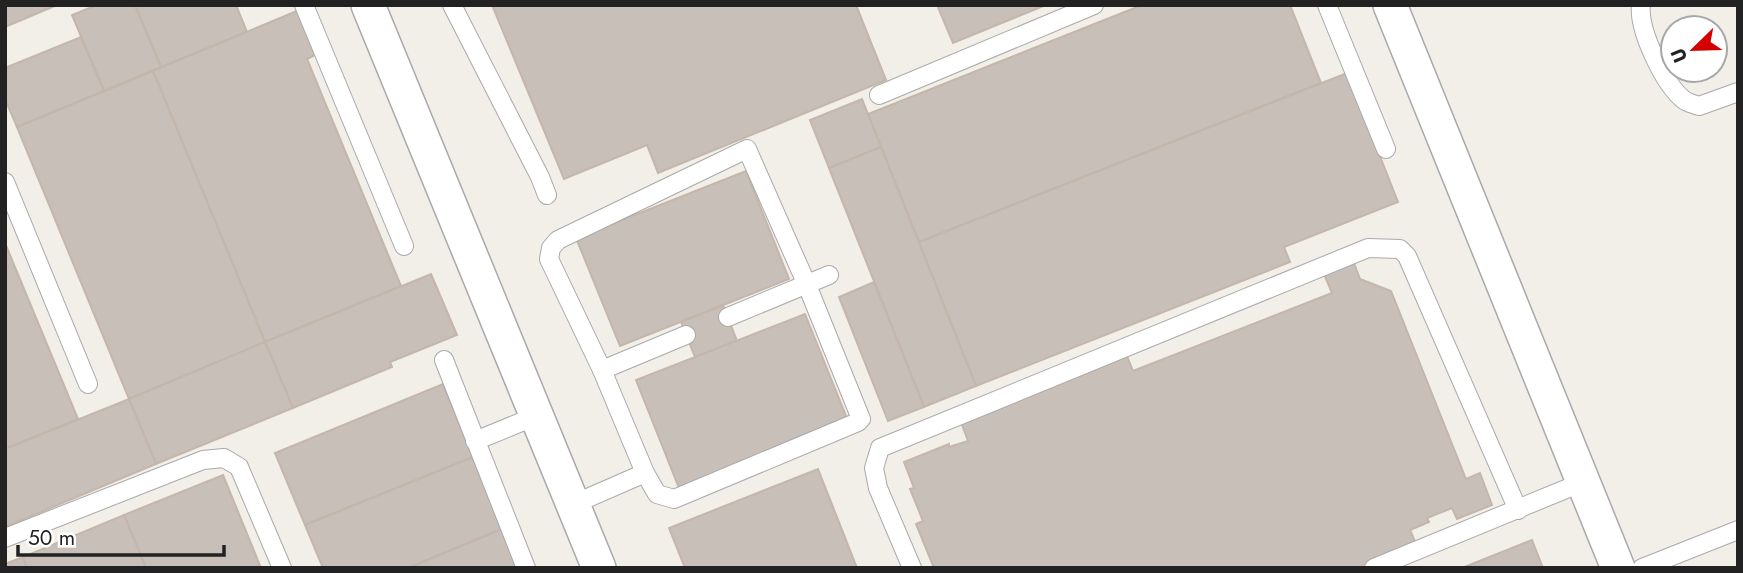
<svg xmlns="http://www.w3.org/2000/svg" width="1743" height="573" font-family="Jost,sans-serif">
<rect width="100%" height="100%" fill="#f2efe9"/>
<g fill="#c7bfb8" stroke="#c4b6ab" stroke-width="2">
<path d="M5,5H57L5,27Z"/>
<path d="M97,5H135L161,67L104,91L72,15Z"/>
<path d="M135,5H236L247,32L161,67Z"/>
<path d="M492,5H856L886,80L658,173L647,145L564,179Z"/>
<path d="M937,5H1046L953,43Z"/>
<path d="M1142,5H1290L1321,83L919,242L868,114Z"/>
<path d="M299,10L317,54L307,59L401,286L265,342L153,71Z"/>
<path d="M81,37L104,91L17,127L5,99V68Z"/>
<path d="M153,71L265,342L129,399L17,127Z"/>
<path d="M1347,73L1398,202L1284,247L1290,262L976,386L919,242Z"/>
<path d="M862,99L881,147L829,168L810,120Z"/>
<path d="M881,147L976,386L924,407L829,168Z"/>
<path d="M746,171L789,279L620,346L576,238Z"/>
<path d="M5,243L78,419L5,449Z"/>
<path d="M1354,263L1360,279L1391,291L1466,479L1480,473L1492,505L1457,519L1452,508L1427,518L1429,522L1410,530L1417,546L1363,568H934L916,524L923,521L910,489L914,488L904,462L949,444V447L968,441L961,422L1127,356L1133,371L1332,293L1324,274Z"/>
<path d="M431,274L457,335L390,362L392,367L293,408L265,342Z"/>
<path d="M874,282L924,407L888,421L839,297Z"/>
<path d="M723,305L737,341L695,357L681,322Z"/>
<path d="M805,314L848,421L679,488L636,380Z"/>
<path d="M265,342L293,408L156,464L129,399Z"/>
<path d="M443,384L473,457L305,525L275,453Z"/>
<path d="M129,399L156,464L5,527V449Z"/>
<path d="M473,457L502,529L408,568H323L305,525Z"/>
<path d="M818,469L857,568H685L669,528Z"/>
<path d="M223,475L261,568H146L124,515Z"/>
<path d="M124,515L146,568H27L23,557Z"/>
<path d="M502,529L518,568H408Z"/>
<path d="M1532,540L1543,568H1462Z"/>
<path d="M23,557L27,568H5V564Z"/>
</g>
<g fill="none" stroke-linecap="round" stroke-linejoin="round">
<g stroke="#a9a9a9" stroke-width="20">
<g id="service">
<path d="M304,5L404,246"/>
<path d="M452,5L540,177L547,195"/>
<path d="M1327,5L1386,149"/>
<path d="M1641,5C1638,30 1664,84 1684,100C1688,103 1694,104 1699,106L1738,92"/>
<path d="M879,95L1094,5"/>
<path d="M5,182L88,384"/>
<path d="M728,317L829,275"/>
<path d="M444,360L526,568"/>
<path d="M602,370L686,335"/>
<path d="M475,441L536,416"/>
<path d="M574,504L645,473L657,494L674,499L858,422L861,419L807,285L747,149L558,240L551,248L549,259L602,370L645,473"/>
<path d="M5,538L203,460L224,458L239,467L282,568"/>
<path d="M912,568L878,488L874,468L880,448L1368,248L1400,249L1407,256L1518,510"/>
<path d="M1374,568L1583,482"/>
<path d="M1642,568L1738,530"/>
</g>
</g>
<g stroke="#a9a9a9" stroke-width="36">
<g id="minor">
<path d="M368,5L599,568"/>
<path d="M1390,5L1618,568"/>
</g>
</g>
<use href="#service" stroke="#fff" stroke-width="18"/>
<use href="#minor" stroke="#fff" stroke-width="33"/>
</g>
<rect width="1743" height="573" fill="none" stroke="#222222" stroke-width="14"/>
<g transform="translate(1694 49) rotate(247)"><circle r="33" fill="#ffffff" stroke="#a7a7a7" stroke-width="2"/>
<path d="M0-5L12 26L0 18L-12 26Z" fill="#d40000"/>
<text y="-10" font-size="19" font-weight="bold" text-anchor="middle" fill="#222222">U</text>
</g>
<path d="M18 545v10h206v-10" fill="none" stroke="#222222" stroke-width="3.5"/>
<text x="28" y="545" font-size="21" fill="#222222" stroke="#ffffff" stroke-width="5" paint-order="stroke">50 m</text>
</svg>
